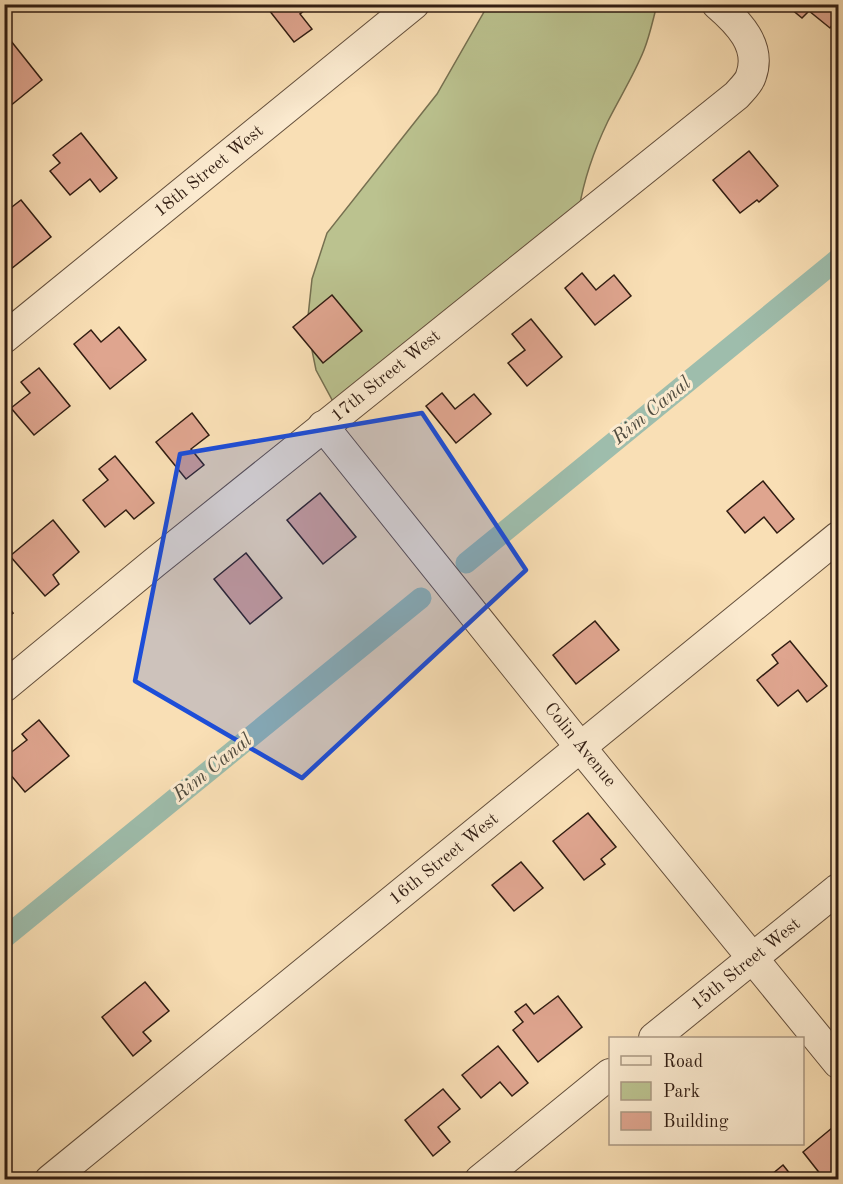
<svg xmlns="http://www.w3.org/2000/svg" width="843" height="1184" font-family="'Old Standard TT',serif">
<rect width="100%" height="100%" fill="#f9dfb5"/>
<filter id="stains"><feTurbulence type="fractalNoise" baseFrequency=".00333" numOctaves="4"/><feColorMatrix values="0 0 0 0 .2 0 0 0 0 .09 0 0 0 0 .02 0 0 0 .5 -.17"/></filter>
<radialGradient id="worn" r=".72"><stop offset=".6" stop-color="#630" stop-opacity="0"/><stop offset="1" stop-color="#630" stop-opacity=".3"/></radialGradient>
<path fill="#bbc28f" stroke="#767050" stroke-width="1.5" d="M488,5H657C653,19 650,35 644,50C634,75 620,97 608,121C595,148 584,179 579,209L336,407L316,370L307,326L312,279L327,233L437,94Z"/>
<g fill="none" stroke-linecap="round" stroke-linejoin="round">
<g stroke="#9ebdac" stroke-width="21">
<path d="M466,563L838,259"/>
<path d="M4,938L421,598"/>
</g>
</g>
<g fill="#dfa58f" stroke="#311d12" stroke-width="1.5">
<path d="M313,4L300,14L312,29L294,42L265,5Z"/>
<path d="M785,4H838V17L830,28L809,11L802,18Z"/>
<path d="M11,41L42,80L4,111V46Z"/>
<path d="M81,133L117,178L100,192L90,179L70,195L50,171L60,163L53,155Z"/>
<path d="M749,151L778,186L759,202L757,200L740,213L713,180Z"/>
<path d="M21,200L51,237L11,269L4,260V213Z"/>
<path d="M582,273L596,290L614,275L631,296L595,325L565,288Z"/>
<path d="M332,295L362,331L323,363L293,327Z"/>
<path d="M531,319L562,357L527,386L508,363L525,350L512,334Z"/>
<path d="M119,327L146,360L110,389L74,344L91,330L101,342Z"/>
<path d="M39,368L70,406L34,435L11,408L30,393L21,382Z"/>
<path d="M442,393L455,409L474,394L491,414L456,443L426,406Z"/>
<path d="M192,413L209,435L191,449L204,465L186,479L156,442Z"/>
<path d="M115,456L154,503L134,519L126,510L105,527L83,500L108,480L99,469Z"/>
<path d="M763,481L794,519L777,533L764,517L745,533L727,511Z"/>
<path d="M320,493L356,537L323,564L287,520Z"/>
<path d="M53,520L79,552L53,575L59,584L45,596L10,556Z"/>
<path d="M246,553L282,598L250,624L214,579Z"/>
<path d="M4,601L13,613L4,620Z"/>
<path d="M595,621L619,650L576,684L553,655Z"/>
<path d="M790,641L827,686L807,702L798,690L778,706L757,680L778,663L772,655Z"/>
<path d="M39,720L69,756L25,792L4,767V758L27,740L22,734Z"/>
<path d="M588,813L616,847L601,859L605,864L584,880L553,841Z"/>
<path d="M521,862L543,888L514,911L492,885Z"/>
<path d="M145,982L169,1011L143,1032L151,1041L133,1056L102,1017Z"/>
<path d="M558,996L582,1027L538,1062L513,1030L523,1022L515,1012L526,1004L534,1014Z"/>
<path d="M498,1046L528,1083L512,1096L500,1082L481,1098L462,1075Z"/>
<path d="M443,1089L460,1109L438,1127L450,1142L433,1156L405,1120Z"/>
<path d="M838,1123V1172L830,1180H825L803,1152Z"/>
<path d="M783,1165L795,1180H765Z"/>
</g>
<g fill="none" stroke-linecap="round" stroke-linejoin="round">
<g stroke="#634e3b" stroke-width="32">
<g id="minor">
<path d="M4,338L414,4"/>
<path d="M323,426L581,748L838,1063"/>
<path d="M4,687L154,563L737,95C741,90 749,83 751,76C762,46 738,22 717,4"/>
<path d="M654,1038L838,889"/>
<path d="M50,1180L838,537"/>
<path d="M480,1180L610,1074"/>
</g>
</g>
<use href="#minor" stroke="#fbeacf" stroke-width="30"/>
</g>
<path fill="#1d4ed8" fill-opacity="0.2" stroke="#1d4ed8" stroke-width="4.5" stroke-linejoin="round" d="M422,413L526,570L302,778L135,681L180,454Z"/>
<g text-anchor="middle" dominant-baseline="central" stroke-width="6" stroke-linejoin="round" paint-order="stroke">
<g font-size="18" fill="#311d12" stroke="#fbeacf">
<text transform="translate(209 171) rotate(-39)">18th Street West</text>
<text transform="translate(386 376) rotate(-39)">17th Street West</text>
<text transform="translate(580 745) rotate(51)">Colin Avenue</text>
<text transform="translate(444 859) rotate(-39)">16th Street West</text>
<text transform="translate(746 964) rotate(-39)">15th Street West</text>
</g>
<g font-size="20" font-style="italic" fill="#524d40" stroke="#fbeacf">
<text transform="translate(652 411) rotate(-39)">Rim Canal</text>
<text transform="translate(213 768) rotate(-39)">Rim Canal</text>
</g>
</g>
<rect width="843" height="1184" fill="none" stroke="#f9dfb5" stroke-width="24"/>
<rect x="6" y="6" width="831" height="1172" fill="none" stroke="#311d12" stroke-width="3"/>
<rect x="12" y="12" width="819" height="1160" fill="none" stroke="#311d12" stroke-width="1.5"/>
<rect x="609" y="1037" width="195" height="108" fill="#fbeacf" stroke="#aa9883" stroke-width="1.5"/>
<rect x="621" y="1056" width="30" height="9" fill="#fbeacf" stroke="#aa9883" stroke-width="1.5"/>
<text x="663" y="1067" font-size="18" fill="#311d12">Road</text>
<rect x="621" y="1082" width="30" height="18" fill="#bbc28f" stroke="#aa9883" stroke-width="1.5"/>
<text x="663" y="1097" font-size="18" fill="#311d12">Park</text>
<rect x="621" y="1112" width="30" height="18" fill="#dfa58f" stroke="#aa9883" stroke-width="1.5"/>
<text x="663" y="1127" font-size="18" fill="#311d12">Building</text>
<rect width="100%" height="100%" filter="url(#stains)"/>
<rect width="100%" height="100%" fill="url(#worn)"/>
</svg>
